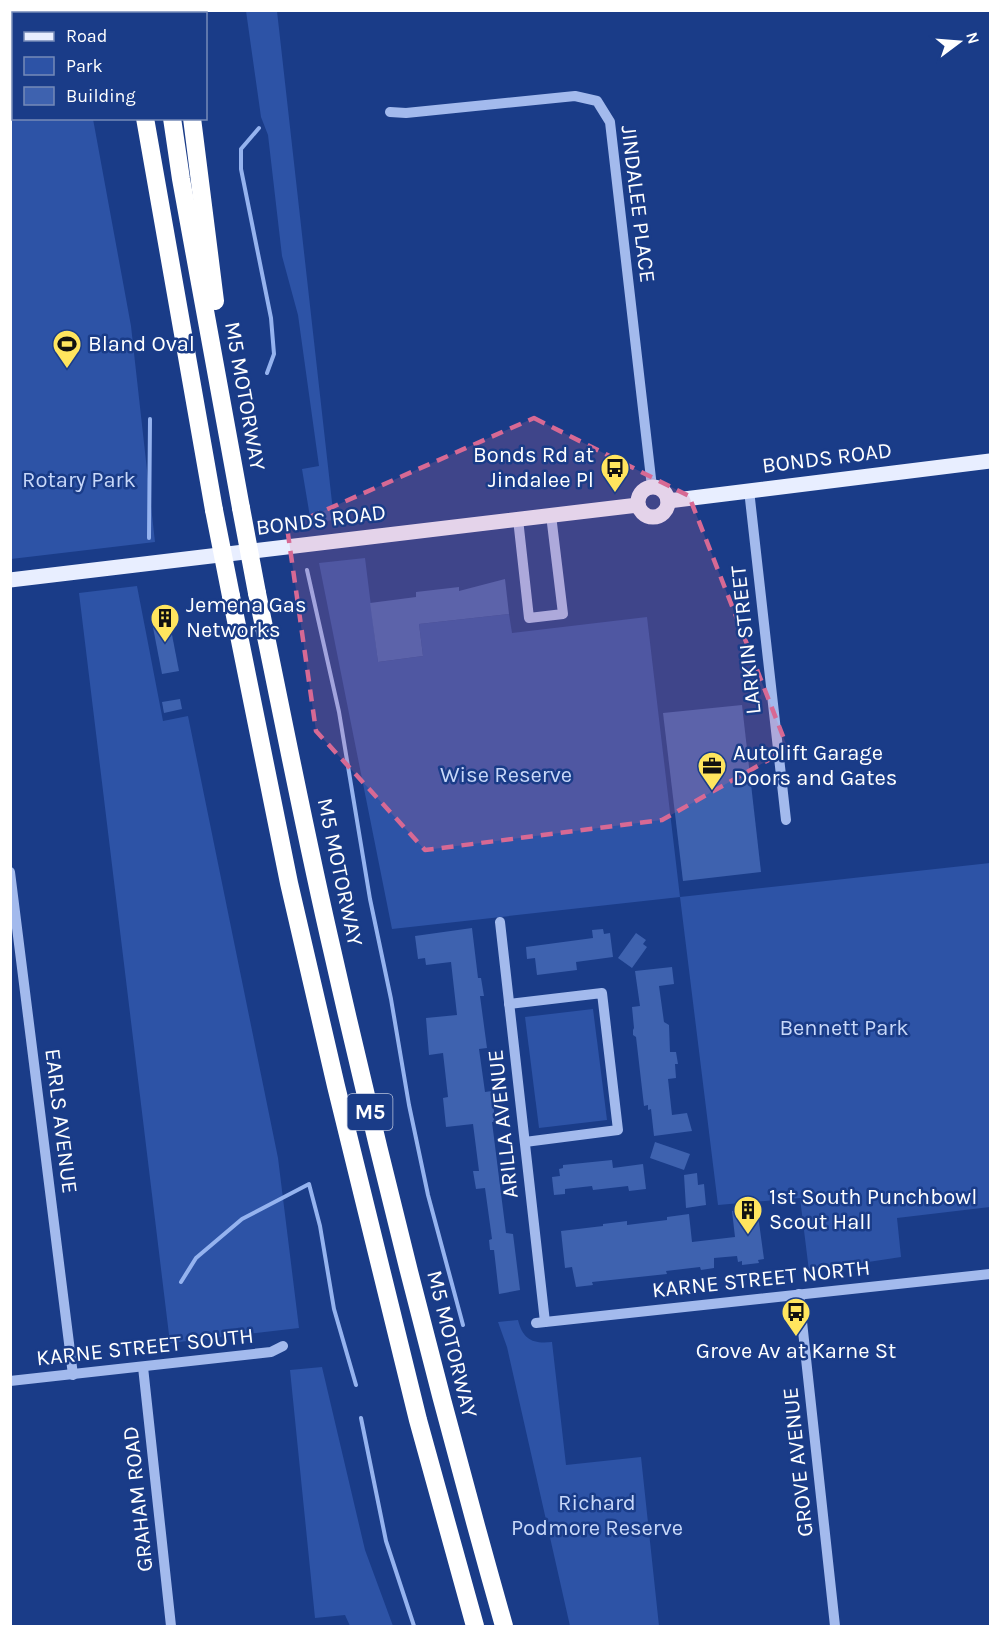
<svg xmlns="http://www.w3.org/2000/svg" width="1001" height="1637" font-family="Karla,sans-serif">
<rect width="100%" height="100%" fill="#1a3c88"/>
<g fill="#2d53a6">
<path d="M10,11H71V13L14,14V118L93,119L131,326L155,542L11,559Z"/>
<path d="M246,11H277L334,520L311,523L302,469L319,466L298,315L282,256L268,135L261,117Z"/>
<path d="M365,558L378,662L423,656L419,624L509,614L512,633L647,617L680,897L990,863V1207L897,1218L901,1257L809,1271L800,1198L718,1205L680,897L392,929L319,563Z"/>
<path d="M137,586L163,721L188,716L278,1158L299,1328L170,1343L79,593Z"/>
<path d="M593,1009L607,1120L539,1128L525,1017Z"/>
<path d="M518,1320C523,1340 533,1344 552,1342L566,1465L641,1457L659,1626H570L507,1347L498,1322Z"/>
<path d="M322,1367L365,1550L393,1626H350L345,1615L315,1618L290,1370Z"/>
</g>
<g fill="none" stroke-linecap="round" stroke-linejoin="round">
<g stroke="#95b3ef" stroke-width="4">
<path d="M259,128L241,149V169L271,318L274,354L267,373"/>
<path d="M149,538L150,419"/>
<path d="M307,570L339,712L370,899L391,999L409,1105L428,1195L463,1325"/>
<path d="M181,1282L196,1258L242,1219L309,1184L320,1226L334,1309L356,1385"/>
<path d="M361,1418L386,1541L414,1626"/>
</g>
</g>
<g fill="#3e62af">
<path d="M505,579L509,614L419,624L423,656L378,662L370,603L416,597V592L459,587V591Z"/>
<path d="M168,614L179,671L162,674L151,617Z"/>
<path d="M180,699L182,709L164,713L162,702Z"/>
<path d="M742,705L761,872L683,881L663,713Z"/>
<path d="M472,928L478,978H481L484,996H480L487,1048L479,1049L485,1092L492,1091L495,1122H492L506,1233L513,1234L520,1290L499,1294L494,1250H490L489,1240L492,1239L485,1188L476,1189L473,1171H479L473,1124L446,1127L443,1098L448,1097L443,1053L429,1055L426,1018L457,1015L451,962L426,965L425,958L418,959L415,936Z"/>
<path d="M603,929L604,934L610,933L613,957L576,962L577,970L537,975L535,958L527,959L526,947L593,938L592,930Z"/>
<path d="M636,933L646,940L643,944L647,947L632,968L618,958Z"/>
<path d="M672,967L674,984L659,986L664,1022L669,1025L670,1052H676L678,1064H675L676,1078L668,1079L672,1115L687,1113L692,1131L654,1136L651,1109L648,1110V1105L644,1106L636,1037L633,1035V1030L634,1028L632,1007L640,1006L635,971Z"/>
<path d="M655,1142L690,1154L684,1170L650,1158Z"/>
<path d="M612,1160L613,1168L643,1164L646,1189L629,1191L628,1186L593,1190L592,1186L565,1189V1194L554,1195L552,1177L560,1176L559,1169L563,1168V1165Z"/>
<path d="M697,1173L698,1185L704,1184L706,1205L686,1208L684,1175Z"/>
<path d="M757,1208L764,1259L758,1260L759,1263L742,1265V1261L738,1262L737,1256L714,1258V1268L701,1270L700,1267L666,1271L667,1274L592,1282L593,1285L576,1287L572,1267L565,1268L561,1231L603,1226V1224L627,1221V1225L667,1220V1217L689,1214L692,1242L735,1237L732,1211Z"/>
</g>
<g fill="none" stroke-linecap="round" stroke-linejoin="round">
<g stroke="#a3baed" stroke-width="10">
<path d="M390,112L406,113L575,96L597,101L610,122L652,487"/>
<path d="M749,490L786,820"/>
<path d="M518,519L529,618L563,614L551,515"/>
<path d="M10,872L73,1375"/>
<path d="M500,922L545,1322"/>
<path d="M509,1004L602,993L618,1130L525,1142"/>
<path d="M799,1294L835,1626"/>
<path d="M536,1323L990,1274"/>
<path d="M143,1367L171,1626"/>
<path d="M10,1381L271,1352L283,1346"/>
</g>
<g stroke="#e8eeff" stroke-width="15">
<circle cx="653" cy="502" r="15"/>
<path d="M668,501L990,461"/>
<path d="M10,580L638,505"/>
</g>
<g stroke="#fff" stroke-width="18">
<path d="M114,10L115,14"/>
<path d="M129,10V14"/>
<path d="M156,10L157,14"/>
<path d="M179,10V14"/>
<path d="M145,118L214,510"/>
<path d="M172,118L181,179L241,508"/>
<path d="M192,118L215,301"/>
<path d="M257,593C282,713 305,834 333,954C384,1179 441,1404 504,1626"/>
<path d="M231,596L289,883L336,1086L418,1420L475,1626"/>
</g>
<g stroke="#fff" stroke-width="18">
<path d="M241,508L257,593"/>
<path d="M214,510L231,596"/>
</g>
</g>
<path fill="#d76994" fill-opacity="0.2" stroke="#d76994" stroke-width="4.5" stroke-dasharray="12 8" stroke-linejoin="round" d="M534,418L689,496L788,749L662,820L425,850L316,731L287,527Z"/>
<defs>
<g id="stadium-pin" transform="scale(1.5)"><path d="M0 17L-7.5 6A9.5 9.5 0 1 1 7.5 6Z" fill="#ffe55e" stroke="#1a3c88"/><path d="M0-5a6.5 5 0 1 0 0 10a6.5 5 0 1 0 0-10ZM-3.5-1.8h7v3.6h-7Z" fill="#111"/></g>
<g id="bus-pin" transform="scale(1.5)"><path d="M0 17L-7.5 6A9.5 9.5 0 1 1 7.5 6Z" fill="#ffe55e" stroke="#1a3c88"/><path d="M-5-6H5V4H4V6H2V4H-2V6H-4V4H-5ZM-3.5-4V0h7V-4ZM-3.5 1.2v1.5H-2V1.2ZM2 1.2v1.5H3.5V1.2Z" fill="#111"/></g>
<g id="building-pin" transform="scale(1.5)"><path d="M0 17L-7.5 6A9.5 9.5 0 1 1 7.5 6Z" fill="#ffe55e" stroke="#1a3c88"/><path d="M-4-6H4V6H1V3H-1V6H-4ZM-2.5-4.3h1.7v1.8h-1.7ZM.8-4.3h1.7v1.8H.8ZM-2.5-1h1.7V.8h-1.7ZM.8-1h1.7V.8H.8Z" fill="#111"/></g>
<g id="office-pin" transform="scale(1.5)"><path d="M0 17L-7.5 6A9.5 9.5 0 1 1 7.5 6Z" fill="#ffe55e" stroke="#1a3c88"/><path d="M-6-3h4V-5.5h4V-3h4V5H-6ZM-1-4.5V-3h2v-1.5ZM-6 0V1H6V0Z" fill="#111"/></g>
</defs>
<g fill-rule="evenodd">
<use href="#stadium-pin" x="67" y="344"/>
<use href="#bus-pin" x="615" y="468"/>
<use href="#building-pin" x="165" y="618"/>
<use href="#office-pin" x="712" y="766"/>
<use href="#building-pin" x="748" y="1210"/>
<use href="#bus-pin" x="796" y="1312"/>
</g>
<g text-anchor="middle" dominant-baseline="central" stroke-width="5" stroke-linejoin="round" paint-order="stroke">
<rect fill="#1a3c88" stroke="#bac4db" stroke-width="1.5" x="347.5" y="1094" width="45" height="36" rx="4.5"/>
<g font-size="21" font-weight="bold" fill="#fff">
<text x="370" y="1112">M5</text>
</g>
<g font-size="22" fill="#fff" stroke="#1a3c88">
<text transform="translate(638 204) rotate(83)">JINDALEE PLACE</text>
<text transform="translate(245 396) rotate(80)">M5 MOTORWAY</text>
<text transform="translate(827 458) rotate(-7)">BONDS ROAD</text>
<text transform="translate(321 520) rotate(-7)">BONDS ROAD</text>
<text transform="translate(746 640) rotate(-96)">LARKIN STREET</text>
<text transform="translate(340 872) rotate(78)">M5 MOTORWAY</text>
<text transform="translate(61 1121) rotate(83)">EARLS AVENUE</text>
<text transform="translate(503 1124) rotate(-96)">ARILLA AVENUE</text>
<text transform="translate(761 1279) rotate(-6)">KARNE STREET NORTH</text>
<text transform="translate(452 1344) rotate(76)">M5 MOTORWAY</text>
<text transform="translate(145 1347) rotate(-6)">KARNE STREET SOUTH</text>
<text transform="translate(798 1462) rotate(-96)">GROVE AVENUE</text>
<text transform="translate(138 1499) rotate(-96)">GRAHAM ROAD</text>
</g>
<g font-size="22" fill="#fff" stroke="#1a3c88" text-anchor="start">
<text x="88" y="344">Bland Oval</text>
<text x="594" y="455" text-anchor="end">Bonds Rd at<tspan x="594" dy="25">Jindalee Pl</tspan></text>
<text x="186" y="605">Jemena Gas<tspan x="186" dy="25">Networks</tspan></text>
<text x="733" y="753">Autolift Garage<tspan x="733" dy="25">Doors and Gates</tspan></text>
<text x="769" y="1197">1st South Punchbowl<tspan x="769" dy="25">Scout Hall</tspan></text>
<text x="796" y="1351" text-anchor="middle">Grove Av at Karne St</text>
</g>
<g font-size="22" fill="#c8d8f9" stroke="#1a3c88">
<text x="79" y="480">Rotary Park</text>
<text x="506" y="775">Wise Reserve</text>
<text x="844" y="1028">Bennett Park</text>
<text x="597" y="1503">Richard<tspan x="597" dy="25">Podmore Reserve</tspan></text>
</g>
</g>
<rect width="1001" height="1637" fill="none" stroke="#ffffff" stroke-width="24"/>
<rect x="12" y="12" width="195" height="108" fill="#1a3c88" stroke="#768ab8" stroke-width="1.5"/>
<rect x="24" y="32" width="30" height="9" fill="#e8eeff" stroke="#768ab8" stroke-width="1.5"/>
<text x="66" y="42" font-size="18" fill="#ffffff">Road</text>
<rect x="24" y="57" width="30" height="18" fill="#2d53a6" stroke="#768ab8" stroke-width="1.5"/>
<text x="66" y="72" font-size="18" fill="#ffffff">Park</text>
<rect x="24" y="87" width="30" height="18" fill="#3e62af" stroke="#768ab8" stroke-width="1.5"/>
<text x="66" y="102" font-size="18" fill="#ffffff">Building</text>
<g transform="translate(959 42) rotate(74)" stroke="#1a3c88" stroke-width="4.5" paint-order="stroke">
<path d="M0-4.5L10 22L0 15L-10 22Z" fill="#ffffff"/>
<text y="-9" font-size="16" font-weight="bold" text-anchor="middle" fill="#ffffff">N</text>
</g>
</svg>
